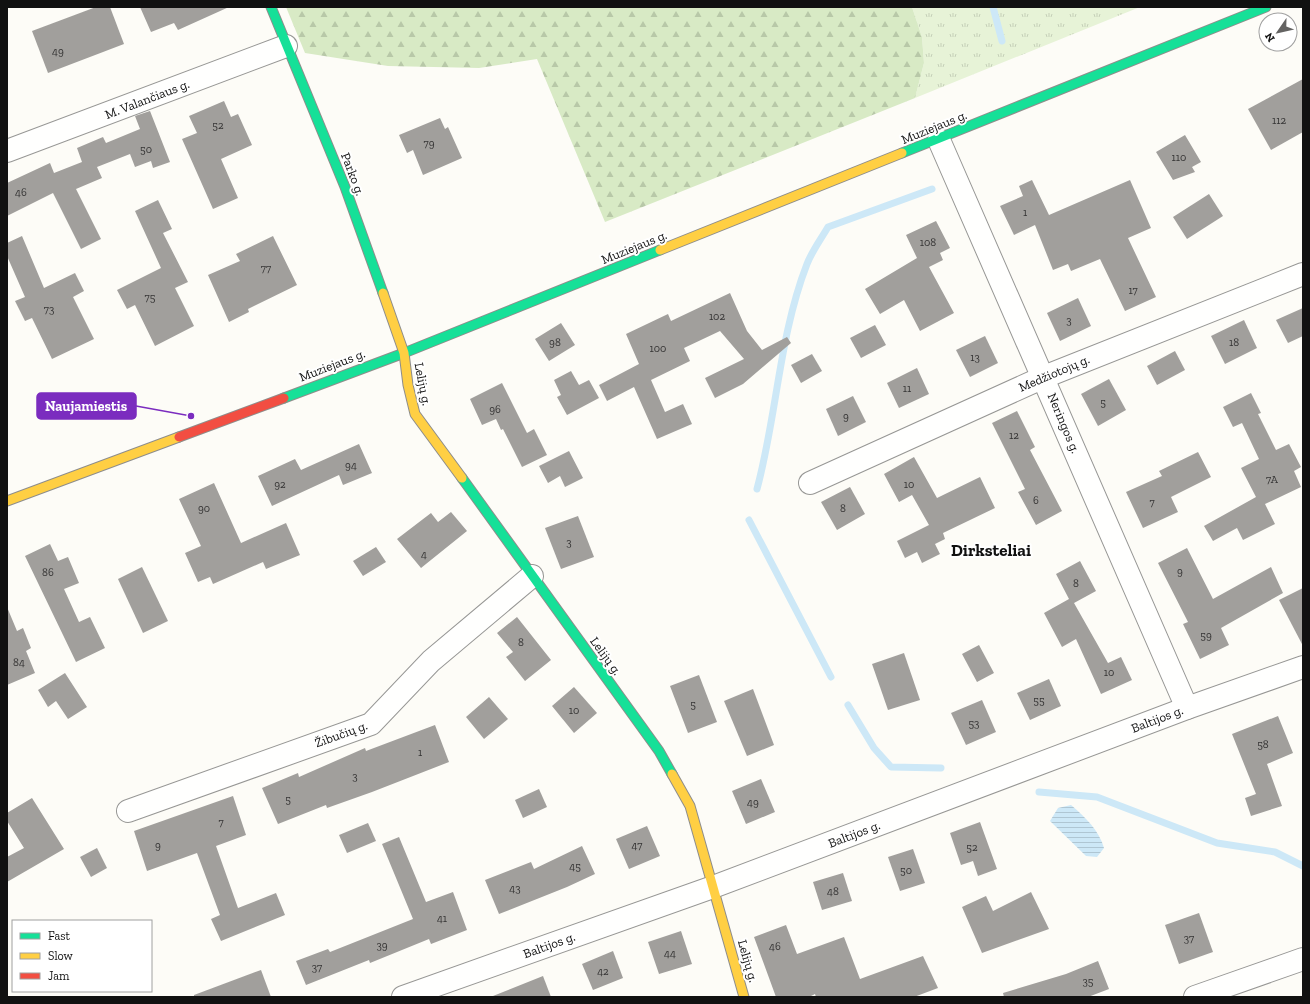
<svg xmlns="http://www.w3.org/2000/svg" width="1310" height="1004" font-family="'Zilla Slab',serif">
<defs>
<pattern id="grass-tufts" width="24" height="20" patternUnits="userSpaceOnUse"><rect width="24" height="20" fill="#e7f3d7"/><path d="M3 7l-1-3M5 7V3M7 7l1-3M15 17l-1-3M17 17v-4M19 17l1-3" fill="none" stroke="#c5cfb8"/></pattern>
<pattern id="forest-firs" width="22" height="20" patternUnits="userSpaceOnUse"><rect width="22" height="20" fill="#d8eac5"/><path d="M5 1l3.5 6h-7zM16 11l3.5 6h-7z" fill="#b8c8a8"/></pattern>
<pattern id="water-rules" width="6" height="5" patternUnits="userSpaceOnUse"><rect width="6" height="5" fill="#cde8f7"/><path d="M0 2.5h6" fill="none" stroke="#afc6d3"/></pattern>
</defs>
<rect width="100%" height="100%" fill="#fdfcf7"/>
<path fill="url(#grass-tufts)" d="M912,7H1140L915,98L924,63L922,37Z"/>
<path fill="url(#forest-firs)" d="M286,7H912L922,37L924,63L915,98L605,222L537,59L479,68L388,66L305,53Z"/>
<path fill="url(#water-rules)" d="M1071,805C1085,817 1099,830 1104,848L1097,857L1086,856L1050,821L1058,808Z"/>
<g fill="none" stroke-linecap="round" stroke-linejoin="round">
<g stroke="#cde8f7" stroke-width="7">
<path d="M993,7L1002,41"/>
<path d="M757,489C777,415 779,336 807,264C812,251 821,239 828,227L932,189"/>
<path d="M749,520L831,677"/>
<path d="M848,705L874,748L891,767L941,768"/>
<path d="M1039,792L1097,797L1217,843L1275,852L1303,866"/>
</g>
</g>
<g fill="#a19f9c">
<path d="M96,7H110L124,44L48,73L32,31Z"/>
<path d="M140,7H229L178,30L174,23L151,32Z"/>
<path d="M1303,79V132L1271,150L1248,109Z"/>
<path d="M224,101L231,117L238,114L252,145L221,159L238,198L213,209L182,139L197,133L189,116Z"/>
<path d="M150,111L170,162L153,168L151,161L135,167L130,154L97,167L102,178L76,189L101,239L81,249L53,193L7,216V183L50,163L54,173L82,162L77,148L103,137L106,143L140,129L135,116Z"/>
<path d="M440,118L445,129L448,127L462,158L423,175L413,150L407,153L399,135Z"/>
<path d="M1185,135L1201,162L1192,167L1195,172L1173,180L1156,152Z"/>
<path d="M1032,180L1049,215L1130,180L1151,228L1128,238L1156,297L1125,311L1100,259L1071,271L1068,264L1053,270L1035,225L1014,235L1000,206L1023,196L1019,186Z"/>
<path d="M1209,194L1223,216L1187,239L1173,217Z"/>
<path d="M158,200L172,229L163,233L188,282L175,288L194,326L155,346L135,305L127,309L117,290L161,268L135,211Z"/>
<path d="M936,221L950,248L940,253L943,260L929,267L954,313L920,331L904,300L880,314L865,289L917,258L906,235Z"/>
<path d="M22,236L44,288L75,273L84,291L73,297L94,339L52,359L32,318L25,321L15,301L25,297L7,256V243Z"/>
<path d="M273,236L297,285L248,309L249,312L229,322L208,275L240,261L236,254Z"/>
<path d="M730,293L747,331L762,350L787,337L791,343L743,384L715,398L705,378L744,359L720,331L684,348L690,361L651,380L665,412L683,404L692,424L657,439L634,387L607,401L599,385L639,364L626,334L668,314L671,321Z"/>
<path d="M1078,298L1091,326L1060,341L1047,313Z"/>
<path d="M1303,308V336L1288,343L1276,320Z"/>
<path d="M1244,320L1257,348L1225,364L1211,336Z"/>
<path d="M561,323L575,345L549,361L535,339Z"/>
<path d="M875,325L886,345L861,358L850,338Z"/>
<path d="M985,336L998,363L970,377L956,350Z"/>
<path d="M1175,351L1185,370L1157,385L1147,366Z"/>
<path d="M812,354L822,371L801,383L791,365Z"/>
<path d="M917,368L929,394L899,408L887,383Z"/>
<path d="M571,371L579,385L589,380L599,398L567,415L557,397L561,395L554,380Z"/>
<path d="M1109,379L1126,410L1098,426L1081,394Z"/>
<path d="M502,383L527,433L534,429L547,455L522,467L503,429L501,430L496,419L482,425L470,399Z"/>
<path d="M1251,393L1261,413L1258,414L1276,450L1289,444L1301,467L1294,471L1301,487L1265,504L1275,524L1243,540L1237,528L1213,541L1204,526L1256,497L1241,468L1259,459L1242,423L1233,427L1223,407Z"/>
<path d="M853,396L866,422L838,436L826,409Z"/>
<path d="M1017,411L1035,447L1030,450L1062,511L1036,525L1018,492L1025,489L992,423Z"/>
<path d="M359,444L372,473L343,485L339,475L272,506L258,476L295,459L301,470Z"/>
<path d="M569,451L583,478L565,487L560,476L548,483L539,466Z"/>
<path d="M1198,452L1211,477L1171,497L1178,512L1143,528L1126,492L1162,476L1159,471Z"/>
<path d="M914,457L937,498L980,477L995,508L943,533L945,539L935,544L940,554L922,563L917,552L905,558L897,541L929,525L912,495L899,502L884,474Z"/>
<path d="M214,483L241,543L286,523L300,555L266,569L263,562L213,584L210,577L198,582L185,553L201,546L179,499Z"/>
<path d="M850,487L865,514L837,530L821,502Z"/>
<path d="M451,512L467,531L421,568L397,539L431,513L438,522Z"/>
<path d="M578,516L594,557L561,569L545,528Z"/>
<path d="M50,544L58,561L68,557L79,583L64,589L79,622L90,617L105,648L76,662L25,556Z"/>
<path d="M376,547L386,562L363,576L353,561Z"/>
<path d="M1187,548L1213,599L1271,567L1283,593L1221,628L1229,645L1200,659L1183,624L1188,622L1158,563Z"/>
<path d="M1080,561L1096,591L1074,603L1108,663L1121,657L1132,680L1101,694L1076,639L1062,647L1044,613L1069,599L1056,574Z"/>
<path d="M142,567L168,621L143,633L118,579Z"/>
<path d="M1303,588V646L1279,600Z"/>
<path d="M7,607L17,631L23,628L31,648L26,651L35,673L7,685Z"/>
<path d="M517,617L551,660L525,681L506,657L513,652L497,633Z"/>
<path d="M979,645L994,673L977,682L962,654Z"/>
<path d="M904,653L920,700L888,710L872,664Z"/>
<path d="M65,673L87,707L68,719L56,701L48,707L38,690Z"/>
<path d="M699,675L717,722L688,733L670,686Z"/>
<path d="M1049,679L1061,706L1030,720L1017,693Z"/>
<path d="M574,687L597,713L574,733L552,706Z"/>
<path d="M753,689L774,745L747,756L724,701Z"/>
<path d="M489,697L508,719L484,739L466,717Z"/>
<path d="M982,700L996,732L966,745L951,713Z"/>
<path d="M1278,716L1293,753L1267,764L1282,806L1251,816L1245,798L1256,794L1232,734Z"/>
<path d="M435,725L449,762L372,792L327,808L326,805L278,824L262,788L298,773L299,777L365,748L366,751Z"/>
<path d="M761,779L775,812L746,824L732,791Z"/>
<path d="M539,789L547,807L523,818L515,800Z"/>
<path d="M233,796L246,835L216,846L238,908L276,893L285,915L221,941L211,919L220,915L197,853L147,871L134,831Z"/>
<path d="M32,798L64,849L7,882V857L24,848L7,821V813Z"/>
<path d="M980,822L997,869L978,876L973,861L961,865L950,833Z"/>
<path d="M368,823L376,841L347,853L339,835Z"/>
<path d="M647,826L660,856L629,869L616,839Z"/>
<path d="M399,837L426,902L453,892L467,930L431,944L429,939L370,963L369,960L306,985L296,961L328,949L330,952L413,919L382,844Z"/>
<path d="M582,846L595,874L567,887L499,914L485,880L531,862L534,869Z"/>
<path d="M97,848L107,868L91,877L80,857Z"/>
<path d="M913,849L925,883L900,891L888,857Z"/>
<path d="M843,873L852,901L822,910L813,882Z"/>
<path d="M1031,892L1049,929L982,953L962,907L986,896L993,911Z"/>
<path d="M1199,913L1213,952L1179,964L1165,925Z"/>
<path d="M786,925L797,954L844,937L860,979L923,956L938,988L914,997H816L815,994L809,997H776L754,937Z"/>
<path d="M681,931L692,964L659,974L648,942Z"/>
<path d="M613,951L623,978L593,990L582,964Z"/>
<path d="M1098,961L1109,989L1088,997H1004L1003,993L1066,974Z"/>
<path d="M261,970L271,997H194V995Z"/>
<path d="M543,976L551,997H494L493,996Z"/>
</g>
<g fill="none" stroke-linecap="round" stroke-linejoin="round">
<g stroke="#979795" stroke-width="24">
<g id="street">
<path d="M939,140L1187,708"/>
<path d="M7,151L286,46"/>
<path d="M810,483L1044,377L1303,274"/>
<path d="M128,811L371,724L431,661L532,576"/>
<path d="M403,997L713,887L1187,708L1303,667"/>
<path d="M1195,997L1303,959"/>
</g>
</g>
<g stroke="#8e8d8b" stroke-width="11">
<g id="fast">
<path d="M271,7L345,187L383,293"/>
<path d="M902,153L1266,7"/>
<path d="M284,398L404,353L660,250"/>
<path d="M462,478L659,751L672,774"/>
</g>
</g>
<g stroke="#8e8d8b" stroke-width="11">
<g id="slow">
<path d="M660,250L902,153"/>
<path d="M383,293L404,353L408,385L415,414L462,478"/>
<path d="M7,501L179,437"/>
<path d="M672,774L690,806L744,997"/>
</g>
</g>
<g stroke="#8e8d8b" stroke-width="11">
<path id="jam" d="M179,437L284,398"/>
</g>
<use href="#street" stroke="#fffffe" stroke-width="22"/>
<use href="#fast" stroke="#16e098" stroke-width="9"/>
<use href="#slow" stroke="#ffcf43" stroke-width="9"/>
<use href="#jam" stroke="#f24e42" stroke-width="9"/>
</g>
<g text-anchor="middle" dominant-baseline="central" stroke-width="4" stroke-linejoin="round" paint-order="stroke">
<g font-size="11" fill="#353434">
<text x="58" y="51">49</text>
<text x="1279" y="120">112</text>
<text x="218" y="125">52</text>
<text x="429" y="143">79</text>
<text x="146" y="149">50</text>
<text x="1179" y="157">110</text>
<text x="21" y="192">46</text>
<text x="1025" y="212">1</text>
<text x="928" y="242">108</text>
<text x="266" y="268">77</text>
<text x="1133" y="290">17</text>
<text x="150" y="297">75</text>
<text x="49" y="309">73</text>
<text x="717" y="316">102</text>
<text x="1069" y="320">3</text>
<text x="555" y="342">98</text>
<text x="1234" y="342">18</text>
<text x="658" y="348">100</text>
<text x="975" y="357">13</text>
<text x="907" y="388">11</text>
<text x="1103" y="402">5</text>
<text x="495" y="409">96</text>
<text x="846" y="416">9</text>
<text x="1014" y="435">12</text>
<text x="351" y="465">94</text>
<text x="1272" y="479">7A</text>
<text x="280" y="484">92</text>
<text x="909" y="484">10</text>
<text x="1036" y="500">6</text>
<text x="1152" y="502">7</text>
<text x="204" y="508">90</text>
<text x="843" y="508">8</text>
<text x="569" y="542">3</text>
<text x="424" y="554">4</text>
<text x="1180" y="571">9</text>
<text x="48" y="572">86</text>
<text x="1076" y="583">8</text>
<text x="1206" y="635">59</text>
<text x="521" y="642">8</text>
<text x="19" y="662">84</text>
<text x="1109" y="672">10</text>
<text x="1039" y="700">55</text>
<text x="693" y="704">5</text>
<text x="574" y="710">10</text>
<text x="974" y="723">53</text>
<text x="1263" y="744">58</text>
<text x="420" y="752">1</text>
<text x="355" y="776">3</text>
<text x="288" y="799">5</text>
<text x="753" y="802">49</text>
<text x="221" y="822">7</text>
<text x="158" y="845">9</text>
<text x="637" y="845">47</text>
<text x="972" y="847">52</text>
<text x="575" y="866">45</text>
<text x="906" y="870">50</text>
<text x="515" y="888">43</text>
<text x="833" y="891">48</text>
<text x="442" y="918">41</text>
<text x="1189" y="938">37</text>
<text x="382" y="945">39</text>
<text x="775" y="946">46</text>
<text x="670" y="953">44</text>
<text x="317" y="967">37</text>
<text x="603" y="971">42</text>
<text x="1088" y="981">35</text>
</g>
<g font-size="13" fill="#111" stroke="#fff">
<text transform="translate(147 99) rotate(-21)">M. Valančiaus g.</text>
<text transform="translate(934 127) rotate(-22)">Muziejaus g.</text>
<text transform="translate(353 174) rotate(69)">Parko g.</text>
<text transform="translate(634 247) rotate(-22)">Muziejaus g.</text>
<text transform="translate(332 365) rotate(-21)">Muziejaus g.</text>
<text transform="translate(1054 373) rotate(-23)">Medžiotojų g.</text>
<text transform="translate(423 384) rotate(79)">Lelijų g.</text>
<text transform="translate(1064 423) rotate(67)">Neringos g.</text>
<text transform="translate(606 656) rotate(54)">Lelijų g.</text>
<text transform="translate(1157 719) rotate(-21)">Baltijos g.</text>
<text transform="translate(341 734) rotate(-20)">Žibučių g.</text>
<text transform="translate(854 834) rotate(-21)">Baltijos g.</text>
<text transform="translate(549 945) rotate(-20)">Baltijos g.</text>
<text transform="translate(748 961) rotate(74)">Lelijų g.</text>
</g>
<g font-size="17" font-weight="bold" fill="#111" stroke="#fff">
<text x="991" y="550">Dirksteliai</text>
</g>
</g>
<path fill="none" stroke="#7b2cbf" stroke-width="1.5" d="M191 416L136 406"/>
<circle fill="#7b2cbf" stroke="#fff" stroke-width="1.5" cx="191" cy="416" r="4"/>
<rect fill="#7b2cbf" stroke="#7b2cbf" stroke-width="1.5" x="37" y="393" width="99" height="26" rx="4"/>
<g font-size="14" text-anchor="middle" font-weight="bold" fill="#fff">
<text x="86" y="411">Naujamiestis</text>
</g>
<rect width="1310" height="1004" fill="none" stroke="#111111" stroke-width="16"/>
<rect x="12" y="920" width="140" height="72" fill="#ffffff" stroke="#a0a0a0"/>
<rect x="20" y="933" width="20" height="6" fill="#16e098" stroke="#a0a0a0"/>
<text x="48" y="940" font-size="12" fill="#111111">Fast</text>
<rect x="20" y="953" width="20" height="6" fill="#ffcf43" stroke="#a0a0a0"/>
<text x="48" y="960" font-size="12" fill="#111111">Slow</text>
<rect x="20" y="973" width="20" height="6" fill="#f24e42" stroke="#a0a0a0"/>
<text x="48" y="980" font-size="12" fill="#111111">Jam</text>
<g transform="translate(1278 32) rotate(236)"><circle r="19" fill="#ffffff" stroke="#a0a0a0"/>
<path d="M0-3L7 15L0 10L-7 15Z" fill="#646362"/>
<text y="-6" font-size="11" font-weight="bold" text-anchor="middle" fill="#111111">N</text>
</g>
</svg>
